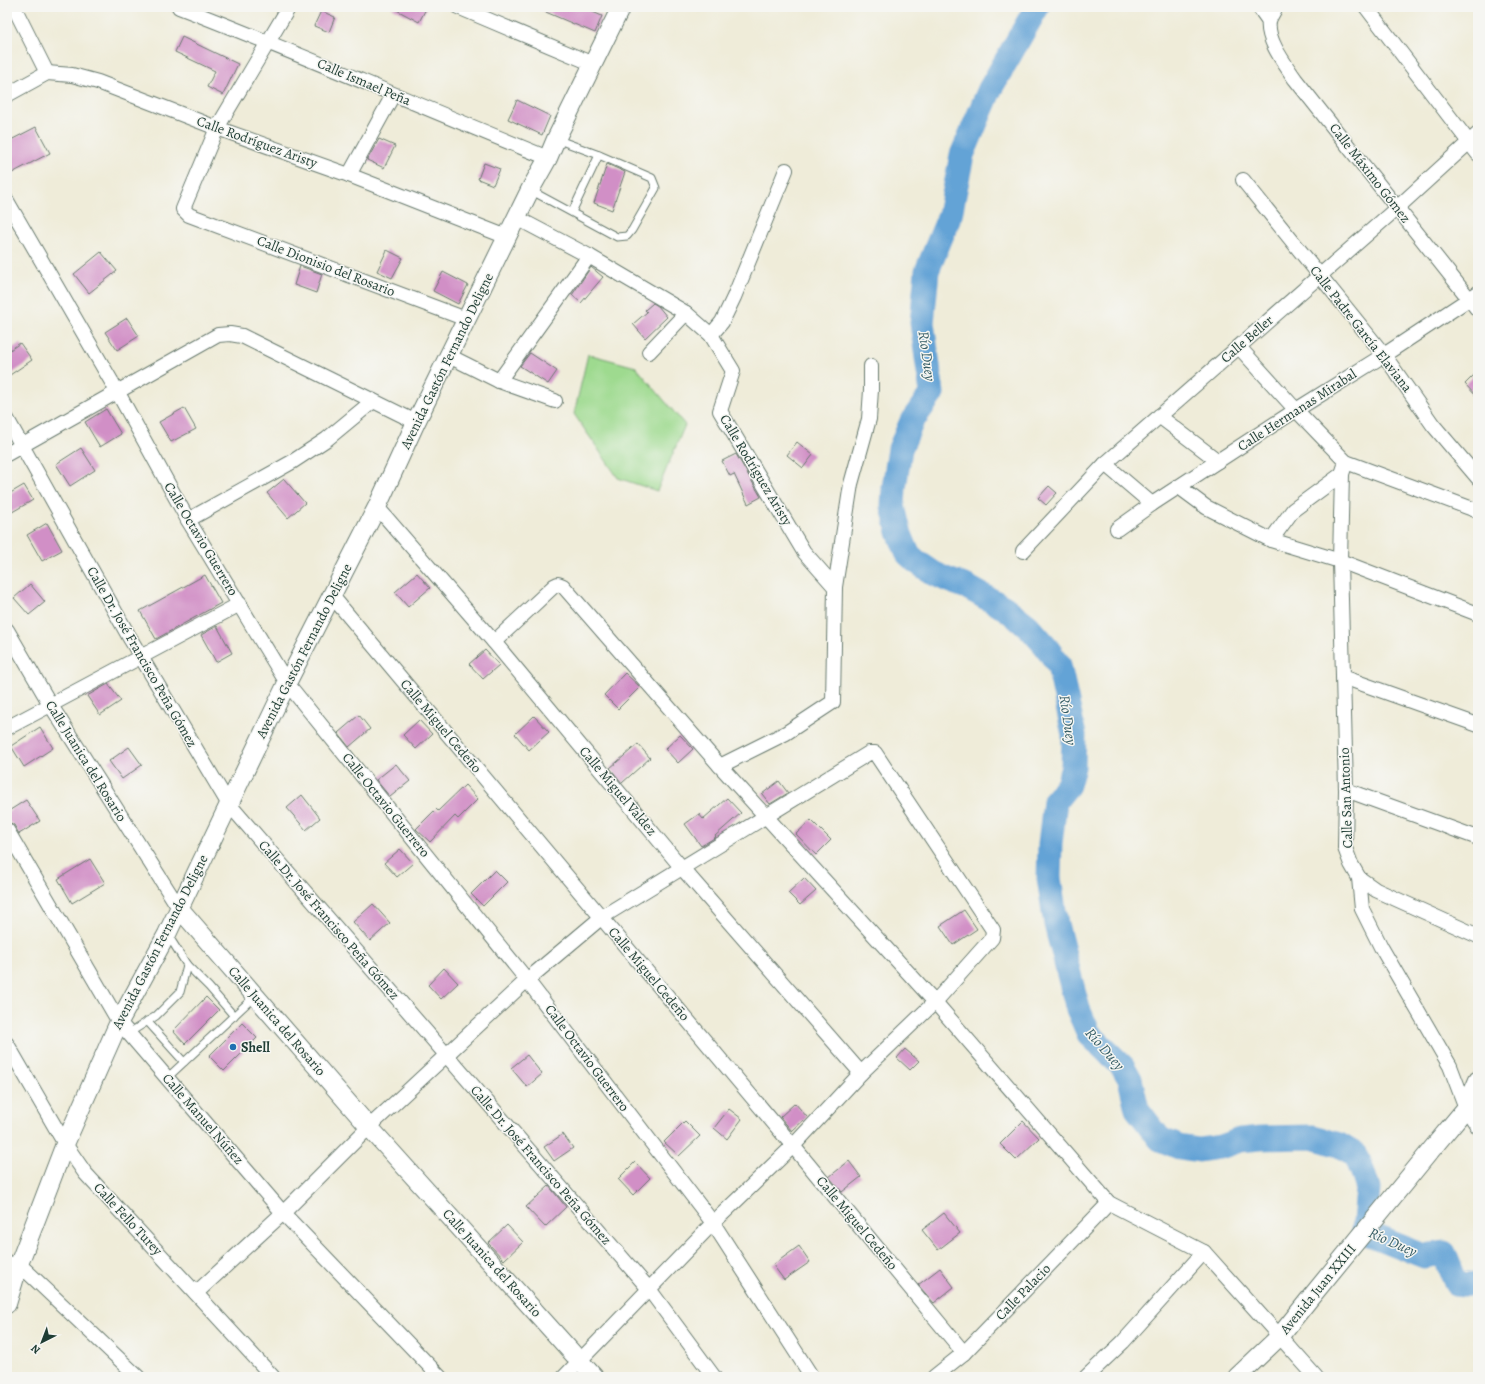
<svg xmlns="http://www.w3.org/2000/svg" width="1485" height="1384" font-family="Alegreya,serif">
<rect width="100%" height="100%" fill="#f6f6f2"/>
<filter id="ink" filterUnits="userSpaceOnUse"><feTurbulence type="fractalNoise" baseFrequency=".025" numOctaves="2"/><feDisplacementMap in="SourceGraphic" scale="8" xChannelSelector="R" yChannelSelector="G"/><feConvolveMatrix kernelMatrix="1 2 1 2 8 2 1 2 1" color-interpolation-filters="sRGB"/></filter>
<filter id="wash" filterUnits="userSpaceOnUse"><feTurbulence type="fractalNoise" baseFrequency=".012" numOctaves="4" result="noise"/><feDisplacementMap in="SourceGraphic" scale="16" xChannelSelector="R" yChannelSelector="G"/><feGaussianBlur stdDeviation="0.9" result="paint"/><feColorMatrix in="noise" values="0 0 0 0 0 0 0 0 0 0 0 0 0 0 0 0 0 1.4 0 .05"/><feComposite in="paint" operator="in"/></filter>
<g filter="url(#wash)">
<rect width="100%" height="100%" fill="#efecd9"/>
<path fill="#9eda8f" stroke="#5e8c62" d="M588,354L636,367L685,425L657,491L618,478L574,414Z"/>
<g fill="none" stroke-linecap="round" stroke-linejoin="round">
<path stroke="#64a3d6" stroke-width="25" d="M1037,7L990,89L962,155L950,215L927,271L922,323L932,393L912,421L900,449L894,488L893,506L899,532L908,554L917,562L933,573L948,580L967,587L1005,608L1028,626L1044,644L1059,665L1074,735L1073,767L1068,785L1055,801L1050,844L1049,878L1056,924L1078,1009L1089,1034L1123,1067L1130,1079L1137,1109L1160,1139L1179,1147L1199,1150L1220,1147L1240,1140L1261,1138L1313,1137L1339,1145L1356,1155L1362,1170L1368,1189L1364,1232L1424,1256L1444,1253L1456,1283L1478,1285"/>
</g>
<g id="blocks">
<g fill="#d18fc6">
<path d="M391,7H427L419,22Z"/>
<path d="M534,7H581L602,16L595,33Z"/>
<path d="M321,11L335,17L329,32L314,26Z"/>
<path d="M182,37L238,64L223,95L207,87L215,71L175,52Z"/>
<path d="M517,100L550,116L542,135L508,119Z"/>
<path d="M36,127L50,153L12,173L7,163V142Z"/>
<path d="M379,139L395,146L384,168L367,160Z"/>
<path d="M484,163L500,169L493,185L478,179Z"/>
<path d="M607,164L625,172L612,210L594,203Z"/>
<path d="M387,250L403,258L392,278L377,271Z"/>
<path d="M101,252L117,271L89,293L74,274Z"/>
<path d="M300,266L322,274L316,293L294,285Z"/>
<path d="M591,267L603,277L581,303L572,295Z"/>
<path d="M443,272L468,285L458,304L433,291Z"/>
<path d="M653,303L658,306L667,317L645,338L633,324L647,312L645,310Z"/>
<path d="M127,318L139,336L117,350L105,332Z"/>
<path d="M20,343L32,360L7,377V352Z"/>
<path d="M530,353L557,371L548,384L520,366Z"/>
<path d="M1478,371V398L1465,384Z"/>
<path d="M184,408L196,429L171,442L159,422Z"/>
<path d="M106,409L121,434L100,447L85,422Z"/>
<path d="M797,442L813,455L803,468L787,455Z"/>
<path d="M81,448L95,470L70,486L56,464Z"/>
<path d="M736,454L761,497L748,504L734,474L730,476L722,461Z"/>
<path d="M284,479L305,503L288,518L267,493Z"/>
<path d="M24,485L33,500L7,515V495Z"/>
<path d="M1049,486L1057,493L1046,505L1038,498Z"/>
<path d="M47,523L62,550L42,561L27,535Z"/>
<path d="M417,573L430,588L408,607L395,592Z"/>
<path d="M205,575L221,603L156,639L140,611Z"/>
<path d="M30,584L45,602L29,615L14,598Z"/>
<path d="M217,626L232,653L216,662L201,635Z"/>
<path d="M485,650L499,665L483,679L469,664Z"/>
<path d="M625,673L640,687L618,709L604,695Z"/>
<path d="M108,684L121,701L100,715L87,696Z"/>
<path d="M359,715L370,729L349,747L338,733Z"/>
<path d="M534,716L549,732L529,750L515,734Z"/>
<path d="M419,720L432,734L416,749L403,735Z"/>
<path d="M40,727L53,748L24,767L11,746Z"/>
<path d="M680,735L693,749L678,763L665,749Z"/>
<path d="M638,744L650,758L622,783L610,768Z"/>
<path d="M129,747L142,765L122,779L109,761Z"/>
<path d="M396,764L410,781L390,797L376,780Z"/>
<path d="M779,781L788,793L770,804L762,794Z"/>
<path d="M465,785L478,799L458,819L455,816L430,842L416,829L436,809L438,811Z"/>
<path d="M302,795L320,818L306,830L287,808Z"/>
<path d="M727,798L741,813L715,836L716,837L701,846L685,824L699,814L703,819Z"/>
<path d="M26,800L40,821L19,834L14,825L7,821V812Z"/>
<path d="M811,820L831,840L816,855L796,834Z"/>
<path d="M400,849L413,863L397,877L384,863Z"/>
<path d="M90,859L105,883L72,903L58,879Z"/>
<path d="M495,870L507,882L483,906L471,894Z"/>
<path d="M804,878L816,891L800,905L788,893Z"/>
<path d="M373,904L390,923L370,941L353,922Z"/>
<path d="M964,910L977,929L953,945L940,926Z"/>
<path d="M444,968L458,983L441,999L428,985Z"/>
<path d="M206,997L219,1010L185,1044L173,1031Z"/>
<path d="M242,1023L257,1038L224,1071L209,1056Z"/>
<path d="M905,1049L919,1061L910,1070L897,1058Z"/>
<path d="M527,1055L542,1074L527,1087L511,1068Z"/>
<path d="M795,1103L807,1117L792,1131L780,1117Z"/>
<path d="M729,1109L742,1119L727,1139L714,1128Z"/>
<path d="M685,1121L700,1136L679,1156L664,1142Z"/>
<path d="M1023,1121L1039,1138L1016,1160L1000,1144Z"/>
<path d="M563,1134L573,1148L554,1161L544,1147Z"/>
<path d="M849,1161L861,1177L842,1192L829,1177Z"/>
<path d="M635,1162L650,1178L633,1195L618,1179Z"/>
<path d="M549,1186L566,1207L545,1227L526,1207Z"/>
<path d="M944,1213L960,1233L938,1250L922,1230Z"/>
<path d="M507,1225L523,1242L504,1260L488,1243Z"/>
<path d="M799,1246L810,1262L784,1280L773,1265Z"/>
<path d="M940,1268L954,1287L934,1303L918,1285Z"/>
</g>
</g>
</g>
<g filter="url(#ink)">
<use href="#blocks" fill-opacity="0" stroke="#687a6e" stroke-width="1"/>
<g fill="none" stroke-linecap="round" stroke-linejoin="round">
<g stroke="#687a6e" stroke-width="9">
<g id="service">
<path d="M530,190L617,237L627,236L632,230L656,188L652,178L599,155L556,139"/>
<path d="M572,212L599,155"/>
<path d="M187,965L209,987L234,1016"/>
<path d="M147,1021L184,1062"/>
<path d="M129,1033L156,1016L180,992L187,965L168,935"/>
<path d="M167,1078L255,996"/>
</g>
</g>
<g stroke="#687a6e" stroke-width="16">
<g id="minor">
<path d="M14,7L47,73"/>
<path d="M179,7C303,55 425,108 548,158"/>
<path d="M289,7L217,128L183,209L189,215L466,319"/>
<path d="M458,7L593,64"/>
<path d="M1259,7L1269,21"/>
<path d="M1276,7C1274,11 1270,17 1269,21C1266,40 1285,64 1295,79L1478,310"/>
<path d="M1366,7L1478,154"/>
<path d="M7,95L47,73L72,75L98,82L217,128L349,175L507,237"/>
<path d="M349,175L393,95"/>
<path d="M1243,180L1384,355L1433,425L1478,478"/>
<path d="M7,201L117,391L188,520L287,683L527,980L713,1223L812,1377"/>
<path d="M517,218L589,256L686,313L711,335L733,371L720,411L804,552L835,587"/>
<path d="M711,335L722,322L734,297L786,170"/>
<path d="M1239,347L1296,410L1346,462L1478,511"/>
<path d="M649,352L686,313"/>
<path d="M449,356L499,381L555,401"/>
<path d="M499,381L589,256"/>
<path d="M1159,416L1218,461"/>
<path d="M7,419L131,640L228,803L649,1289L714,1377"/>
<path d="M7,454L218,335L230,334L242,336L416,422"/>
<path d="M1346,462L1342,474L1340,561L1346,790L1345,848L1351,864L1359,878L1362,909L1381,947L1450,1066L1466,1108L1478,1127"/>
<path d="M1105,464L1152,504"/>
<path d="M1179,487L1206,507L1271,540L1340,561L1478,614"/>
<path d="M377,507L494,642L682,868L861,1073"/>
<path d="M188,520L292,462L327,439L373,401"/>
<path d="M1117,529L1152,504L1296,410L1384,355L1478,293"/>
<path d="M1271,540L1293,510L1342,474"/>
<path d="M1023,551L1105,464L1397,208L1478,134"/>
<path d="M332,596L793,1146L964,1353"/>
<path d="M7,630L50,704L179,908"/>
<path d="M494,642L554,586L558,584L563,586L720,766L935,1002L1109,1203L1204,1252L1316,1377"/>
<path d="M1343,677L1478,725"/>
<path d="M7,728L240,604"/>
<path d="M720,766L786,733L833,702L835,587L851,484L869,419L871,390V366"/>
<path d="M1346,790L1478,838"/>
<path d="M7,830L119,1022L283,1213L440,1377"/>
<path d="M1359,878L1376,890L1478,936"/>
<path d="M7,1044L65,1144L85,1173L273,1377"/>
<path d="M7,1262L16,1274"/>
<path d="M19,1264L138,1377"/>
<path d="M196,1293L283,1213L369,1127L527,980L602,917L869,753H875L993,930L992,938L935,1002L861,1073L793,1146L713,1223L564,1377"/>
<path d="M934,1377L964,1353L1109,1203"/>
<path d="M1086,1377L1123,1342L1204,1252"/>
</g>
</g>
<g stroke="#687a6e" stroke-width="20">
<g id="tertiary">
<path d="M179,908L369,1127L594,1377"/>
<path d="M7,1304L19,1264L65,1144L119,1022L167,934L287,683L377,507L416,422L530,190L548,158L556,139L621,7"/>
<path d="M1237,1377L1279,1337L1311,1297L1436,1144L1466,1108L1478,1080"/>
</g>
</g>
<use href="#service" stroke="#fff" stroke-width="7"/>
<use href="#minor" stroke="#fff" stroke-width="14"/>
<use href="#tertiary" stroke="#fff" stroke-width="18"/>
</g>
</g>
<circle fill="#1f6fb2" stroke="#f6f6f2" stroke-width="1.5" cx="233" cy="1047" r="4"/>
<g text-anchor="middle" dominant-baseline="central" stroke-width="3" stroke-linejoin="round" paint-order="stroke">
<g font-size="14" fill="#1f3d34" stroke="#f6f6f2">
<text transform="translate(364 82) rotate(23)">Calle Ismael Peña</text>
<text transform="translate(257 142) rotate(20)">Calle Rodríguez Aristy</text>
<text transform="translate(1370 173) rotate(52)">Calle Máximo Gómez</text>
<text transform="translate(326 266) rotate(21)">Calle Dionisio del Rosario</text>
<text transform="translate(1361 329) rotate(52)">Calle Padre García Elaviana</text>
<text transform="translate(1247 339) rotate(-41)">Calle Beller</text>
<text transform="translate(447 361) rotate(-64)">Avenida Gastón Fernando Deligne</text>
<text transform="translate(1297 410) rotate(-33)">Calle Hermanas Mirabal</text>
<text transform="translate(756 470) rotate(59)">Calle Rodríguez Aristy</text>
<text transform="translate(201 539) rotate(59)">Calle Octavio Guerrero</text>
<text transform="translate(304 651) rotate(-63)">Avenida Gastón Fernando Deligne</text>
<text transform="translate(142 657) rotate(60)">Calle Dr. José Francisco Peña Gómez</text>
<text transform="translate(441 726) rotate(50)">Calle Miguel Cedeño</text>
<text transform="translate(86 761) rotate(58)">Calle Juanica del Rosario</text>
<text transform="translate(618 791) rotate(50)">Calle Miguel Valdez</text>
<text transform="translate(1346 798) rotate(-92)">Calle San Antonio</text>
<text transform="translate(386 805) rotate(51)">Calle Octavio Guerrero</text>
<text transform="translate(329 920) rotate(49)">Calle Dr. José Francisco Peña Gómez</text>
<text transform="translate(160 942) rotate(-63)">Avenida Gastón Fernando Deligne</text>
<text transform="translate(649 974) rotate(50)">Calle Miguel Cedeño</text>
<text transform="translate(277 1021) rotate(49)">Calle Juanica del Rosario</text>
<text transform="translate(587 1058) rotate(53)">Calle Octavio Guerrero</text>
<text transform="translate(203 1119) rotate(49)">Calle Manuel Núñez</text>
<text transform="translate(541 1165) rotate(49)">Calle Dr. José Francisco Peña Gómez</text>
<text transform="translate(128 1219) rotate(47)">Calle Fello Turey</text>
<text transform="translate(857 1223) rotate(50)">Calle Miguel Cedeño</text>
<text transform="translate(492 1263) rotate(48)">Calle Juanica del Rosario</text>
<text transform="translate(1318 1289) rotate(-51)">Avenida Juan XXIII</text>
<text transform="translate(1023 1292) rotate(-46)">Calle Palacio</text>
</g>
<g font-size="14" font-weight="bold" fill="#1f3d34" stroke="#f6f6f2" text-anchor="start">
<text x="241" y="1047">Shell</text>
</g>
<g font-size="15" font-style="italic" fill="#345c65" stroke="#f6f6f2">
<text transform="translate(927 356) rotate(82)">Río Duey</text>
<text transform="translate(1068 720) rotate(82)">Río Duey</text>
<text transform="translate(1105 1049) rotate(49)">Río Duey</text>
<text transform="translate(1393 1242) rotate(24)">Río Duey</text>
</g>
</g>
<rect width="1485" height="1384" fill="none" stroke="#f6f6f2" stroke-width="24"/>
<g transform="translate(42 1342) rotate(222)" stroke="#f6f6f2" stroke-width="3" paint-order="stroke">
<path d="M0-3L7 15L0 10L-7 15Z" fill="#1f3d34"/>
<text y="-6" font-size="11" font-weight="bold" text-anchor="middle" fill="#1f3d34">N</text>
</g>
</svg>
